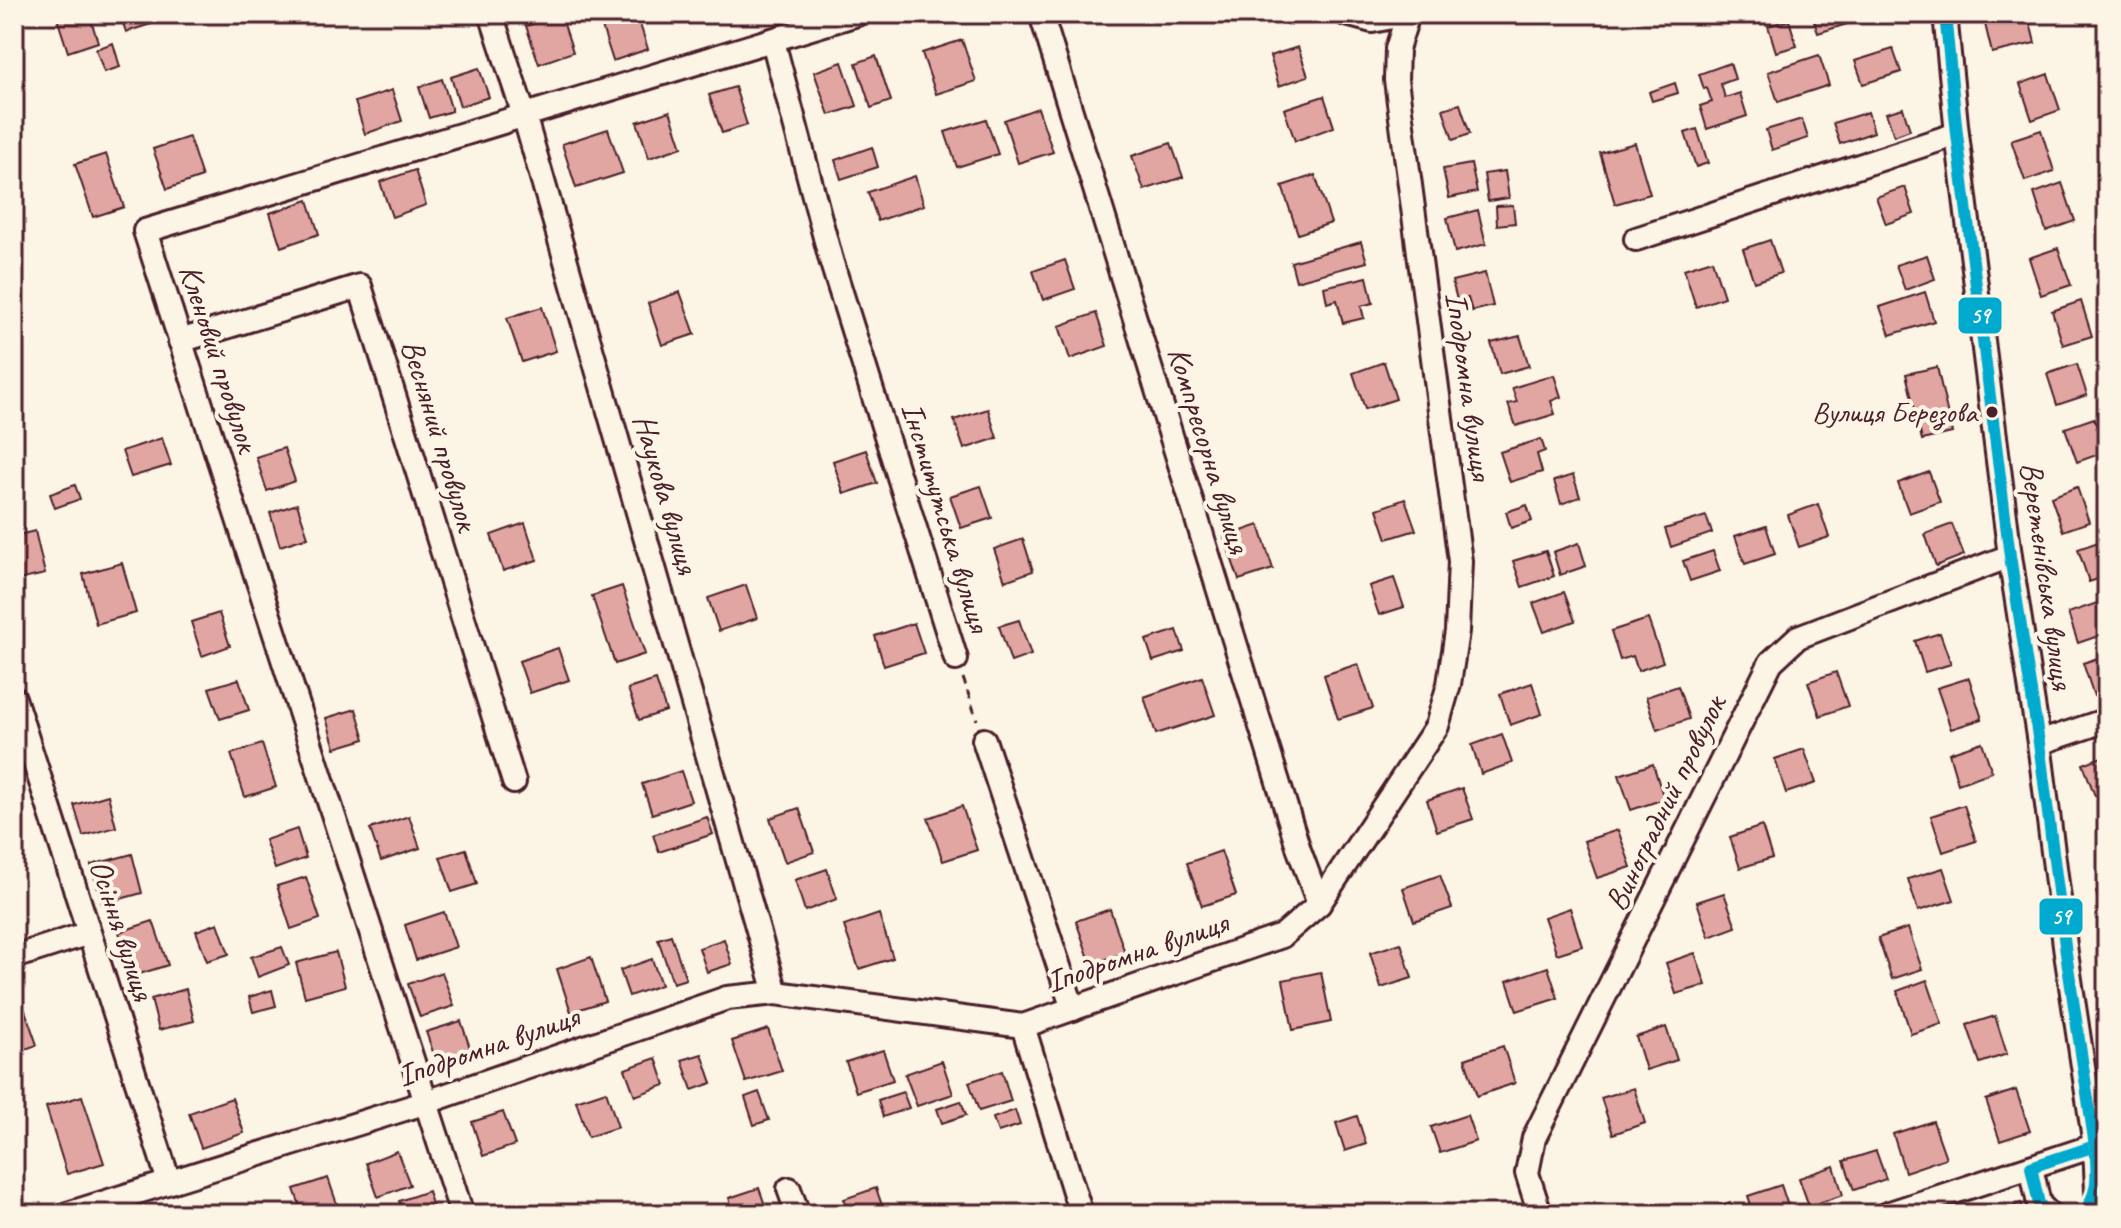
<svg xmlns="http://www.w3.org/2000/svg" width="2121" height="1228" font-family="Caveat,sans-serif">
<rect width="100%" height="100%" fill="#fcf5e5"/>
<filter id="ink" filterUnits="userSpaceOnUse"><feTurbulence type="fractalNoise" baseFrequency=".0125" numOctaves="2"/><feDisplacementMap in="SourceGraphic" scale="16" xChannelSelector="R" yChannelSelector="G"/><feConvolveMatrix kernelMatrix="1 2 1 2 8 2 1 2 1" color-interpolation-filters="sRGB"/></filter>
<g filter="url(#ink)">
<g fill="#e1a6a2" stroke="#4a1f2b" stroke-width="2">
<path d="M69,14H89L98,42L68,52L57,18Z"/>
<path d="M120,14H154L157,22L126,32Z"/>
<path d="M1812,14H1847L1850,23L1818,33Z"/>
<path d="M2008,14H2028L2035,43L1992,53L1984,20Z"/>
<path d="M561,15L573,52L539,64L526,26Z"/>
<path d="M637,15L648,49L613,61L602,27Z"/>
<path d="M1789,20L1797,46L1776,52L1768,26Z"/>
<path d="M962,40L976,81L936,94L922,53Z"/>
<path d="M113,43L120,67L104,72L96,49Z"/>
<path d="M1298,47L1308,76L1279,86L1270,56Z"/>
<path d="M1893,49L1901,72L1863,84L1855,61Z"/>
<path d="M1819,55L1829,85L1778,102L1768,72Z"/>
<path d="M876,56L891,101L871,108L856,63Z"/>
<path d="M842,62L857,106L829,115L814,72Z"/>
<path d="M1730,63L1735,79L1721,84L1725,98L1740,93L1747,116L1707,129L1700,106L1712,102L1707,88L1704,89L1699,74Z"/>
<path d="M479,68L489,97L460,106L451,77Z"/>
<path d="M2048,74L2060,110L2032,120L2020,84Z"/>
<path d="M442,79L452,111L429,118L419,87Z"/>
<path d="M1675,83L1678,93L1652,101L1649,92Z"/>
<path d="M735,87L747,125L722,133L709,95Z"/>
<path d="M392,90L402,121L365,134L355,102Z"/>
<path d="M1324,96L1334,127L1295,141L1284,109Z"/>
<path d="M1460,104L1470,134L1453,140L1443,109Z"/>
<path d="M1038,108L1053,152L1018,163L1004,120Z"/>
<path d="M1903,108L1910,130L1894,136L1886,113Z"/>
<path d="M670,111L682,147L649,158L637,122Z"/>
<path d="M1868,112L1874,132L1840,144L1833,123Z"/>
<path d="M986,119L998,154L957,167L945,132Z"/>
<path d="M1802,119L1808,138L1772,150L1766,130Z"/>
<path d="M608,129L623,173L576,188L562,144Z"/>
<path d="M1697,129L1708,163L1696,167L1685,133Z"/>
<path d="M2041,130L2054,171L2025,181L2011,140Z"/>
<path d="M189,137L202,177L167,189L153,149Z"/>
<path d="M1171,143L1183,177L1144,190L1132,156Z"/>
<path d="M1635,143L1650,194L1615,204L1600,153Z"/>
<path d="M872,147L878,167L841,179L835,160Z"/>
<path d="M106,154L124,207L93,217L75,164Z"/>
<path d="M1471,164L1477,192L1449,198L1443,169Z"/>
<path d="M415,170L426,205L392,217L380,182Z"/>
<path d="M1505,171L1509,198L1488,201L1484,174Z"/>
<path d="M1315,175L1331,223L1298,234L1282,186Z"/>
<path d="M915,176L924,205L878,221L868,192Z"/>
<path d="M2062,183L2075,221L2046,231L2034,193Z"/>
<path d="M1905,187L1914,214L1886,224L1876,197Z"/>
<path d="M308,200L319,234L281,247L270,213Z"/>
<path d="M1513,205L1515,223L1497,225L1496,206Z"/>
<path d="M1478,210L1486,244L1455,252L1447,218Z"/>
<path d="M1770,240L1781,273L1754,282L1743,249Z"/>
<path d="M1361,242L1367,262L1296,281L1291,262Z"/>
<path d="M2058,248L2071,285L2041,295L2029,258Z"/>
<path d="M1927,255L1935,279L1905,290L1896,265Z"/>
<path d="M1065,260L1075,289L1043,300L1033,271Z"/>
<path d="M1712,260L1724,297L1696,307L1684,269Z"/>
<path d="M1485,273L1493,306L1472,311L1468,298L1457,300L1452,281Z"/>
<path d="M1367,277L1373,303L1361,306L1364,318L1343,323L1337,300L1327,303L1324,287Z"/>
<path d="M680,292L695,334L662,345L648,303Z"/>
<path d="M1925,292L1934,321L1890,335L1880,307Z"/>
<path d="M2081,301L2092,336L2063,345L2052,311Z"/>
<path d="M542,307L556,351L522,362L507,318Z"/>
<path d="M1096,313L1107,346L1070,359L1059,326Z"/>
<path d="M1520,336L1529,366L1500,374L1491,343Z"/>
<path d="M1384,362L1396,399L1365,409L1353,373Z"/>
<path d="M2077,364L2087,395L2057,405L2047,374Z"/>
<path d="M1937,367L1952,433L1922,440L1906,374Z"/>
<path d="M1554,375L1561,397L1551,401L1555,414L1516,426L1508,404L1517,402L1512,388Z"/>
<path d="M988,409L997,438L964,449L954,420Z"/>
<path d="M2094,418L2105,452L2077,462L2065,428Z"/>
<path d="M162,438L171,465L131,477L122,451Z"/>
<path d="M1541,439L1545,451L1537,454L1542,472L1510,482L1500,452Z"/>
<path d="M284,448L295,481L267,491L256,457Z"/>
<path d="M866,450L877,483L844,494L833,461Z"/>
<path d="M1929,472L1940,502L1909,513L1898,483Z"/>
<path d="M1573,475L1580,497L1561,504L1554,481Z"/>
<path d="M2107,482V501L2101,484Z"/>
<path d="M75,485L80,499L55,508L50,494Z"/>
<path d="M981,486L992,518L961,528L950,496Z"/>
<path d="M2077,487L2089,522L2063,531L2051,497Z"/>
<path d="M1405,499L1416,530L1387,539L1377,509Z"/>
<path d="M297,504L308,537L280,546L270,513Z"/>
<path d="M1818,504L1829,537L1799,547L1788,515Z"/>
<path d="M1527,505L1532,521L1511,528L1506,512Z"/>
<path d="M1706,516L1712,533L1671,547L1665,529Z"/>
<path d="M525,523L537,560L503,571L491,535Z"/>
<path d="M1952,524L1964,555L1936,566L1925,534Z"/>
<path d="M1259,525L1273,569L1239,580L1224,537Z"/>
<path d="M1766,526L1775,554L1745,564L1735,536Z"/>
<path d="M35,531L45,574L14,581V536Z"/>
<path d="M1023,539L1033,571L1005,581L994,549Z"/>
<path d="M2107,539V576L2089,582L2078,549Z"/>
<path d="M1579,543L1586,566L1560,575L1553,552Z"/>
<path d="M1546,551L1554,576L1522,587L1513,561Z"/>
<path d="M1713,551L1720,571L1690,581L1683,561Z"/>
<path d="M122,563L136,613L96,624L83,574Z"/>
<path d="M1394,578L1404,607L1379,615L1369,586Z"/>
<path d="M746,585L757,618L719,631L708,598Z"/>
<path d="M622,586L645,654L615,664L592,596Z"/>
<path d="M1564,592L1575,621L1544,632L1533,603Z"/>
<path d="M2103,601L2107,614V633L2078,643L2068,613Z"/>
<path d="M219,613L230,646L202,656L191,622Z"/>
<path d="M1648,619L1663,662L1638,671L1633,656L1620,660L1611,631Z"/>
<path d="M1019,620L1031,655L1011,662L999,626Z"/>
<path d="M914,623L924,653L884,666L875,636Z"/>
<path d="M1177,630L1184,651L1153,661L1146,640Z"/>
<path d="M1940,633L1951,664L1925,672L1915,641Z"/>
<path d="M558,648L569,680L530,693L519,661Z"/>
<path d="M2107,655V692L2094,696L2083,663Z"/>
<path d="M1358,664L1373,708L1338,719L1324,675Z"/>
<path d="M1836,672L1848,706L1820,716L1808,682Z"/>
<path d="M1202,677L1215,715L1156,734L1144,697Z"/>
<path d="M1969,678L1982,719L1951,729L1937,688Z"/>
<path d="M239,679L249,710L220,719L209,688Z"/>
<path d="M656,680L666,711L639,720L628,689Z"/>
<path d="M1532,683L1542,714L1510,725L1500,694Z"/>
<path d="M1678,686L1689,719L1657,730L1646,697Z"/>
<path d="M356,709L365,739L335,748L326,718Z"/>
<path d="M1502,734L1512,763L1481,774L1472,745Z"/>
<path d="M1982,742L1992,772L1958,784L1949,753Z"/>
<path d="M262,744L276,787L245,797L231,754Z"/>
<path d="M1804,749L1816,783L1786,793L1775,759Z"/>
<path d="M2107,755V792L2095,796L2083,764Z"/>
<path d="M1653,764L1664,799L1631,810L1619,775Z"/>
<path d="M681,771L691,801L652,814L642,784Z"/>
<path d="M1462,788L1473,819L1437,831L1427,800Z"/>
<path d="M108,795L116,827L83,836L74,805Z"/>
<path d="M1964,805L1976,841L1943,852L1931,816Z"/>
<path d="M962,806L977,850L943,861L928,818Z"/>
<path d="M799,808L814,852L785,862L770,818Z"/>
<path d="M409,816L420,848L381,861L370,829Z"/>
<path d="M707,817L713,834L659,852L653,835Z"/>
<path d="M1762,826L1772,858L1740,868L1730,837Z"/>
<path d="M297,829L306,858L275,869L265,840Z"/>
<path d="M1618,830L1631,867L1597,878L1584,841Z"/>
<path d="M466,849L477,884L452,892L440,857Z"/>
<path d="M1221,851L1236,895L1202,906L1187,863Z"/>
<path d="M132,854L142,893L102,904L91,865Z"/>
<path d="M1943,868L1954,900L1918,911L1908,879Z"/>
<path d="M827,869L837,899L805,911L795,880Z"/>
<path d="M1440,875L1452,908L1414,921L1403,888Z"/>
<path d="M306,877L320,919L291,929L277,886Z"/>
<path d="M2107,888V923L2096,892Z"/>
<path d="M1724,893L1736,927L1709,937L1697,902Z"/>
<path d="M1570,908L1582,946L1557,954L1544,917Z"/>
<path d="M1110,909L1125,953L1091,964L1076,921Z"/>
<path d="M444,912L456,947L416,960L405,925Z"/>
<path d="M879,914L893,958L859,969L844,926Z"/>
<path d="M153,921L168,965L133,976L119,932Z"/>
<path d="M218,923L229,954L207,961L196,931Z"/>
<path d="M1908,928L1922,969L1892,979L1878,938Z"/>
<path d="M671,935L686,979L673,983L658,939Z"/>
<path d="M724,939L732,964L707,972L699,948Z"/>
<path d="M1401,943L1412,978L1381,988L1370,953Z"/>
<path d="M282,947L289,965L258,977L251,957Z"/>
<path d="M336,952L345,986L305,997L296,963Z"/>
<path d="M1695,953L1706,985L1676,994L1666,963Z"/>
<path d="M591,957L605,1001L571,1012L557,969Z"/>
<path d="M652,959L661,985L629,996L620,970Z"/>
<path d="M1548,967L1558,998L1517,1011L1507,981Z"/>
<path d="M442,972L454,1006L420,1017L408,984Z"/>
<path d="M1321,972L1331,1022L1293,1030L1283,980Z"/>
<path d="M1927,980L1942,1024L1911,1034L1897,991Z"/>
<path d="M186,989L194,1021L159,1030L151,999Z"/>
<path d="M272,990L276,1006L253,1012L249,997Z"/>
<path d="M20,996L37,1045L14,1053V999Z"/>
<path d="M1995,1016L2007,1054L1980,1063L1967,1025Z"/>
<path d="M461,1021L472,1054L438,1066L426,1032Z"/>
<path d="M1666,1027L1677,1060L1646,1070L1636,1037Z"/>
<path d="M768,1029L782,1071L746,1082L732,1041Z"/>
<path d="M1503,1046L1515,1083L1477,1096L1465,1059Z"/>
<path d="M883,1050L893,1080L856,1092L846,1062Z"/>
<path d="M702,1054L712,1083L692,1090L682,1060Z"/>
<path d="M656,1058L665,1085L635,1096L625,1069Z"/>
<path d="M942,1061L953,1094L917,1106L905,1074Z"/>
<path d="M1002,1071L1011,1101L979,1111L969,1082Z"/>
<path d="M1634,1088L1645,1123L1613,1134L1601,1098Z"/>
<path d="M2016,1090L2030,1131L2000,1141L1986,1100Z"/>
<path d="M606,1091L618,1127L588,1137L576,1101Z"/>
<path d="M759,1092L769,1120L754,1125L745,1097Z"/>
<path d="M903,1092L909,1108L883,1117L878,1100Z"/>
<path d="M82,1096L104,1163L67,1174L46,1107Z"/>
<path d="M232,1098L244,1133L201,1148L189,1113Z"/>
<path d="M961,1101L966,1115L942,1123L937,1109Z"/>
<path d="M1015,1110L1020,1125L998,1132L993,1118Z"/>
<path d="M503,1112L515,1145L483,1156L472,1122Z"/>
<path d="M1467,1115L1476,1141L1440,1153L1431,1127Z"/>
<path d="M1357,1116L1366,1144L1345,1151L1336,1123Z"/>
<path d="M1933,1121L1946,1158L1905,1172L1893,1134Z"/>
<path d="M397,1151L410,1185L378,1197L366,1163Z"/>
<path d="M1876,1151L1886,1179L1854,1190L1844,1161Z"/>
<path d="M1834,1166L1843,1195L1809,1206L1799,1178Z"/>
<path d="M328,1178L338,1207L317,1214H303L294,1189Z"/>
<path d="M1781,1185L1790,1212L1783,1214H1754L1748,1196Z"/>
<path d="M759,1188L768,1214H734L729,1198Z"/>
<path d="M876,1188L885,1214H849L844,1199Z"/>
<path d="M428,1191L435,1214H404L399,1201Z"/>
<path d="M1730,1202L1734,1214H1697V1213Z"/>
<path d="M2021,1203L2025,1214H2000L1999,1211Z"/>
</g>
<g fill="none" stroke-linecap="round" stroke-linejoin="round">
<g stroke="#4a1f2b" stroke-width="28">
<g id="minor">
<path d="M491,14L524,115L776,993"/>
<path d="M1041,14L1299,850L1319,904"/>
<path d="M1346,14L1372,21L1407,14"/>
<path d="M1945,14L1957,134L2010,556L2039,743L2066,953L2095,1146L2098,1214"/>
<path d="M773,41L831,260L956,659"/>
<path d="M1636,239L1957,134"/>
<path d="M180,341L360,286L514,782"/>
<path d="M14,698L169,1182"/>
<path d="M984,740L1073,1009"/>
<path d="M2039,743L2107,720"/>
<path d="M14,957L89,933"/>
<path d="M1023,1026L1081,1214"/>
<path d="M2031,1167L2039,1204L2049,1214"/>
<path d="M789,1189L798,1214"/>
<path d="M67,1214L424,1103L727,998L776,993L1023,1026L1282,936L1319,904L1437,726L1449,684L1457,631L1460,561L1396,80L1397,49L1408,14"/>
<path d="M462,1214L145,231L857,14"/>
<path d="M1540,1214L1527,1173L1534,1138L1771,662L1798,637L2010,556"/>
<path d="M1887,1214L2106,1142"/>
</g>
</g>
<path stroke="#4a1f2b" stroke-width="3" stroke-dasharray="8 6" stroke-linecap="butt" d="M963,678L977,720"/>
<use href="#minor" stroke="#fcf5e5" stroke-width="22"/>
<g stroke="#fcf5e5" stroke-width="18">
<g id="bus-1">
<path d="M1945,14L1957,134L2010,556L2039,743L2066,953L2095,1146C2097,1172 2100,1194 2082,1214"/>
<path d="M2049,1214L2039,1204L2031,1167L2095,1146"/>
</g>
</g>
<use href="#bus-1" stroke="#00a9ce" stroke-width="12"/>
</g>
</g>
<circle fill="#4a1f2b" stroke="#fcf5e5" stroke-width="3" cx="1992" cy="412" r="7"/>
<g text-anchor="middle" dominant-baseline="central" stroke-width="8" stroke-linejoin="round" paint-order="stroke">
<g font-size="30" fill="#4a1f2b" stroke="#fcf5e5" text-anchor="end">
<text x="1977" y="412">Вулиця Березова</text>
</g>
<g font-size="32" fill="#4a1f2b" stroke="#fcf5e5">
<text transform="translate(219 358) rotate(72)">Кленовий провулок</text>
<text transform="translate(1469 386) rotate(82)">Іподромна вулиця</text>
<text transform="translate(440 435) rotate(73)">Весняний провулок</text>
<text transform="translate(1209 450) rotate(73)">Компресорна вулиця</text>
<text transform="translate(666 494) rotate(74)">Наукова вулиця</text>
<text transform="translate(946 517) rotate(73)">Інститутська вулиця</text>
<text transform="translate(2047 576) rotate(82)">Веретенівська вулиця</text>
<text transform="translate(1665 803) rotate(-64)">Виноградний провулок</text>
<text transform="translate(122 930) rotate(72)">Осіння вулиця</text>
<text transform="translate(1137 952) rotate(-19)">Іподромна вулиця</text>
<text transform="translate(488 1046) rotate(-19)">Іподромна вулиця</text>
</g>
</g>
<g stroke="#fcf5e5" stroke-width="3">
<rect x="1957" y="296" width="46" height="39" rx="8" fill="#00a9ce"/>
<rect x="2038" y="897" width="46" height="39" rx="8" fill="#00a9ce"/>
</g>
<g font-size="22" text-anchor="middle" font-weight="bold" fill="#fff">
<text x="1980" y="323">59</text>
<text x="2061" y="924">59</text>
</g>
<rect width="2121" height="1228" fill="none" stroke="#fcf5e5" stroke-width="48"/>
<rect x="24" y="24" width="2073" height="1180" fill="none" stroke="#4a1f2b" stroke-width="3" filter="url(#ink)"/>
</svg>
